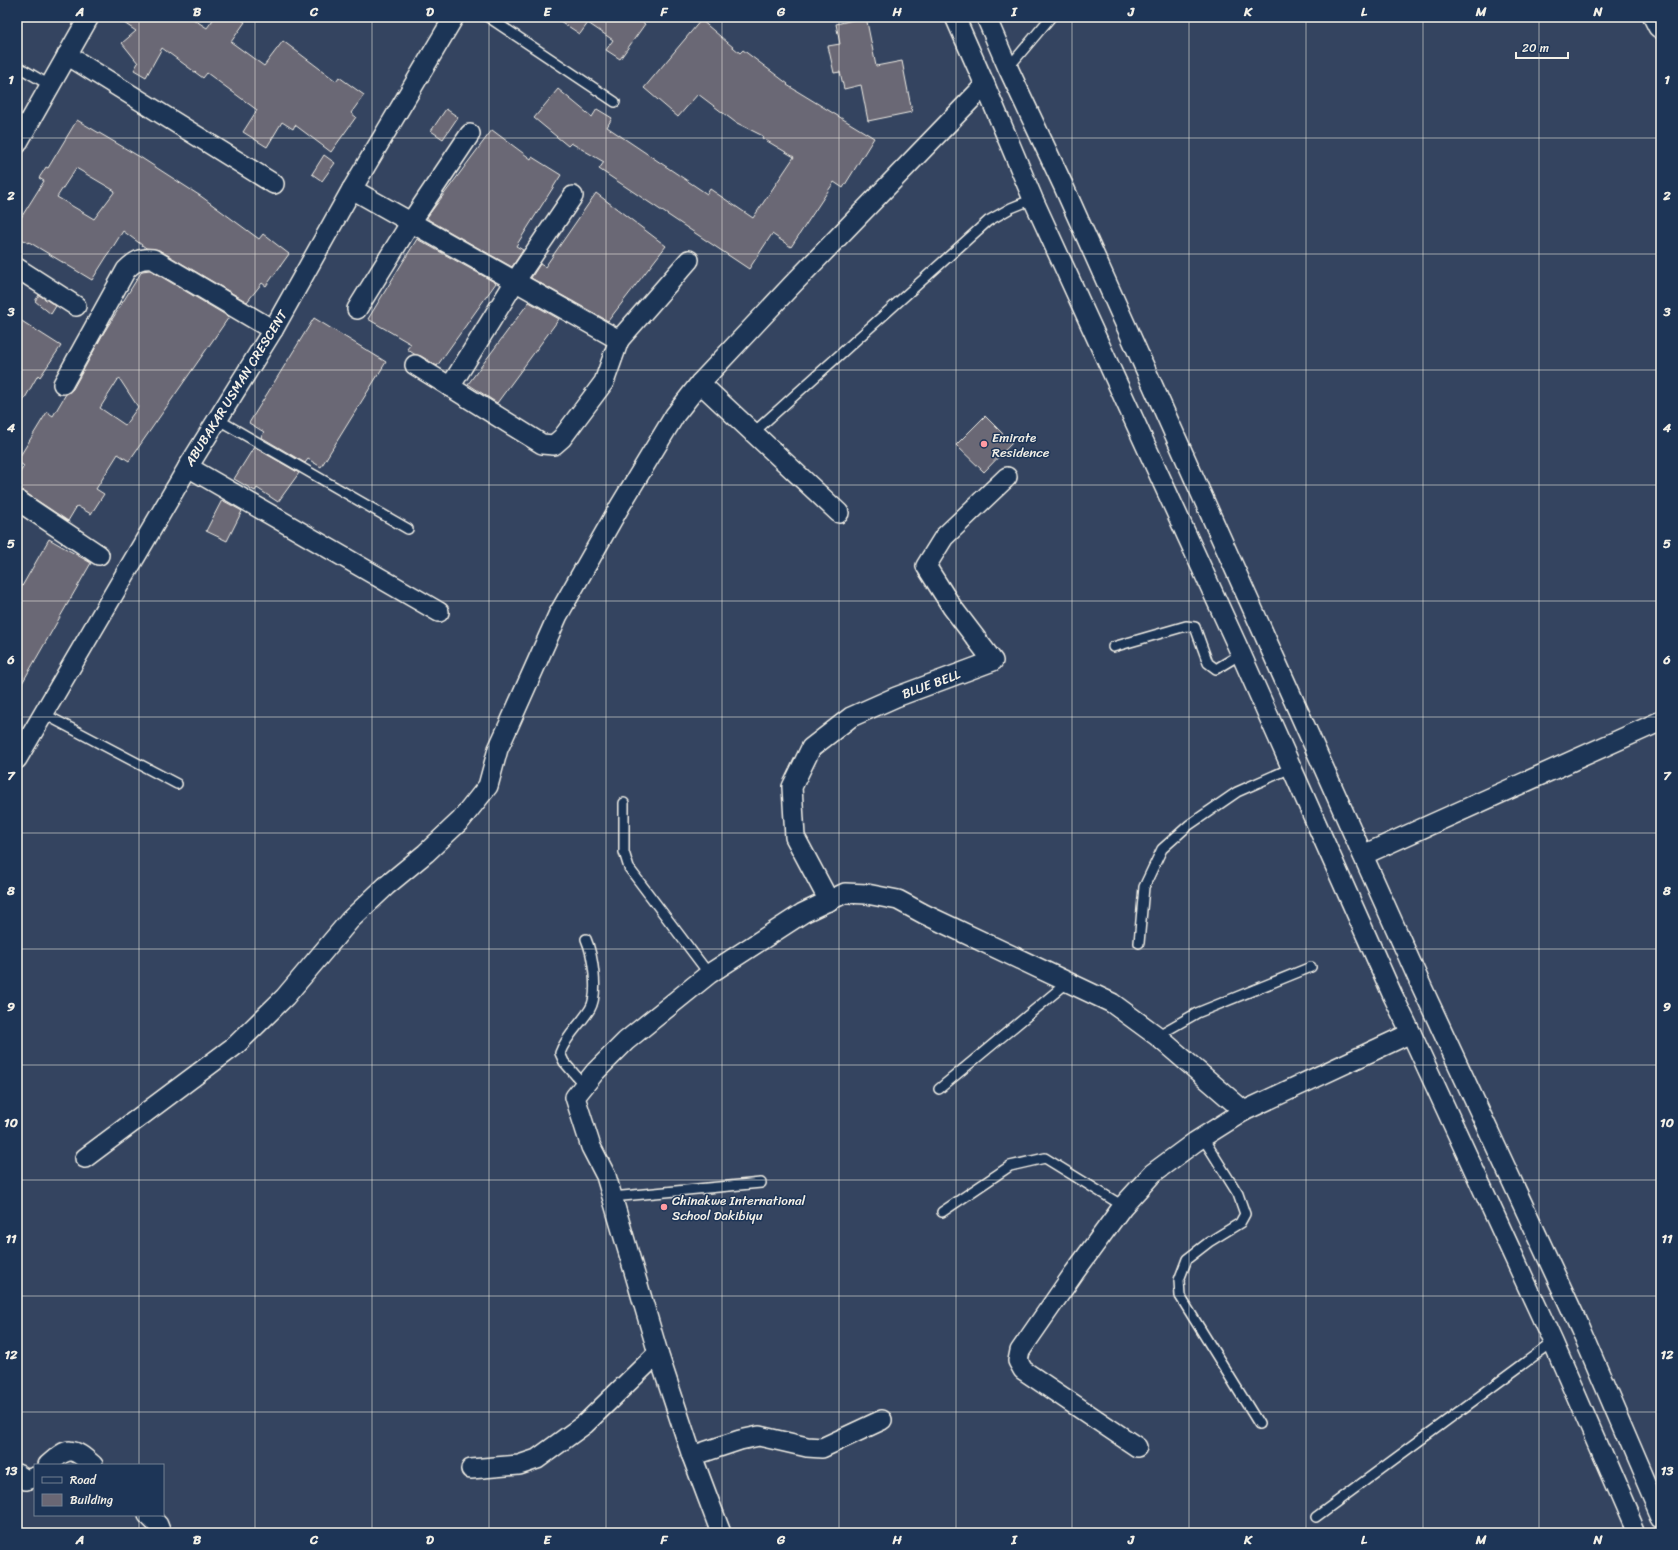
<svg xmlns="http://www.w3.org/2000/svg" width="1678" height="1550" font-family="Sriracha,sans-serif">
<rect width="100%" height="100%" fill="#344460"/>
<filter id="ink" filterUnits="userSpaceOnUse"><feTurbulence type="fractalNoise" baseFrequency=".025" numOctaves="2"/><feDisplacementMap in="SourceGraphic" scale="8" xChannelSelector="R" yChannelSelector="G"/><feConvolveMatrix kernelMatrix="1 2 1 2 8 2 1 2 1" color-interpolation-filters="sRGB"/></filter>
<g filter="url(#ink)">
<g fill="#6a6774" stroke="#f4f1e8" fill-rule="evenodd">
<path d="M115,17H190L207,28L215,17H238L245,22L231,42L264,66L283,41L336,81L339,77L364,95L351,113L356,117L331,152L295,125L293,129L282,122L267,147L243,132L257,110L207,73L203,78L162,48L146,77L134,70L138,63L122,43L136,31Z"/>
<path d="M554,17H635L645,24L620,59L606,50L613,40L588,23L580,34Z"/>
<path d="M866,17L876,66L902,61L912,112L868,121L861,85L844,89L840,72L834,73L828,46L840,44L836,24Z"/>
<path d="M701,20L740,53L743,50L788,84L787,85L874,138L843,188L834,182L791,247L772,234L749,269L599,169L604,162L571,143L568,146L534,118L558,89L592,117L597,109L612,118L607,127L707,194L710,189L753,218L794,157L762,138L763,136L735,122L698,94L678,117L644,88Z"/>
<path d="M446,109L458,117L443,139L431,131Z"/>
<path d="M77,120L140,157L202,197L259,239L263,234L289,254L266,286L262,283L247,302L159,250L146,248L123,231L92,280L29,242L28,243L17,236V224L44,181L39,178L46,167L48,168ZM76,168L115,191L94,219L57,197Z"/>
<path d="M492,130L531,159L532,157L561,175L516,246L523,250L512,267L429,220L427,217Z"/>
<path d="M324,155L335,163L322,181L312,174Z"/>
<path d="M596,193L666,246L608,321L531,278L540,264L545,267Z"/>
<path d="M417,239L496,283L437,366L421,356L414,354L407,349L411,344L368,319Z"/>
<path d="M150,270L229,317L129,461L118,454L96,489L104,494L91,514L77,506L68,521L23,491L17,489V477L24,466L17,461L47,412L53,416L66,394L73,389L103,334L142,271ZM119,378L138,407L125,425L100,408Z"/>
<path d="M39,295L56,306L51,314L35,301Z"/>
<path d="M529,302L559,319L497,403L468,384Z"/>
<path d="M17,318L61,346L40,377L38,375L17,412Z"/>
<path d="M314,318L386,362L321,467L308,459L305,463L261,437L264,432L249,423Z"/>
<path d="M985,416L1012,443L984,472L956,445Z"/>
<path d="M254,447L299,473L278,502L257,488L255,491L234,479Z"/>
<path d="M222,500L242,511L227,541L206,531Z"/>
<path d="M49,539L91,563L17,692V595Z"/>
</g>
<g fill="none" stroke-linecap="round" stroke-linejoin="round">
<g stroke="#f4f1e8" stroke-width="12">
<g id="lane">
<path d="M488,17L615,102"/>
<path d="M17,66L51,86"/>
<path d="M1008,68L1051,17"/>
<path d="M17,118L29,124"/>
<path d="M217,419L408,529"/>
<path d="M753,433L988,221L1011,208L1033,199"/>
<path d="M1113,647L1186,626L1195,627L1208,663L1216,669L1241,654"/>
<path d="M44,714L177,784"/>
<path d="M624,803V852L629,868L709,974"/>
<path d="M1139,943L1144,887L1162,849L1189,825L1237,792L1291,768"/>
<path d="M1157,1036L1197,1013L1311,967"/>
<path d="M584,1085L564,1062L560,1053C566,1036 580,1025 590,1009C599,994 593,955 586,939"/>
<path d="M939,1089L1068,982"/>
<path d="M1203,1138L1238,1194L1245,1214L1240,1223L1209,1242L1187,1259L1179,1280L1180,1296L1259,1424"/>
<path d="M612,1197L761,1183"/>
<path d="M942,1212L1010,1166L1045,1158L1123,1206"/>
<path d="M1316,1517L1553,1342"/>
</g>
</g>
<g stroke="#f4f1e8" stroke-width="22">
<g id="street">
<path d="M955,17L985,85L1033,199L1241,654L1393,996L1411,1033L1553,1342L1636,1533"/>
<path d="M986,17L1008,68L1063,185L1420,983L1580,1328L1661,1517"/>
<path d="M1653,17L1658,27L1661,29"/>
<path d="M67,55L274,184"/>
<path d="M17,144L89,17"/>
<path d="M352,189L619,340L689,260"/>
<path d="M17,268L76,306"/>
<path d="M357,309L411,222L470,134"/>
<path d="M415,365L542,444L554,445L562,438L604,382L619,340"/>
<path d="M700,383L839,513"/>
<path d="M63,384L126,270C135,261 140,258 153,259L273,330"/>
<path d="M450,387L516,280L573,196"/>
<path d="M188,467L439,612"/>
<path d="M17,500L99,555"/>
<path d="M17,759L188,467L273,330L352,189L454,17"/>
<path d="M1363,855L1661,721"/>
<path d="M829,901L795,837L792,787L811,748L851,717L896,697L993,661L952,607L926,566L944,537L1007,477"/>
<path d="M85,1158L236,1045L285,997L350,920L386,886L426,853L461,820L488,786L498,749L508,727L558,615L620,506L675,415L700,383L792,285L985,85"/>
<path d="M1137,1447L1023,1370L1018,1361L1020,1351L1074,1273L1123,1206L1153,1173L1195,1142L1244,1111L1411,1033"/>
<path d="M692,1456L740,1440L759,1436L807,1447L822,1448L882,1420"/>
<path d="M48,1465C69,1446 72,1447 93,1465"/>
<path d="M471,1469L519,1465L537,1459L585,1424L658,1353"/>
<path d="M17,1474L26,1480L35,1477"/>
<path d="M148,1515L158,1525L161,1533"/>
<path d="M721,1533L692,1456L658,1353L606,1176L591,1147L575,1097L595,1072L626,1041L709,974L803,913L845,893L867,894L898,900L924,914L1112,1003L1157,1036L1244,1111"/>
</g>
</g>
<use href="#lane" stroke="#1d3557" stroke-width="9"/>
<use href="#street" stroke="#1d3557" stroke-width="19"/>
</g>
</g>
<path fill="none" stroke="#f4f1e8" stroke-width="1" stroke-opacity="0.55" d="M139,17V1465M255,17V1533M372,17V1533M489,17V1533M606,17V1533M722,17V1533M839,17V1533M956,17V1533M1072,17V1533M1189,17V1533M1306,17V1533M1423,17V1533M1539,17V1533M17,138H1661M17,254H1661M17,370H1661M17,485H1661M17,601H1661M17,717H1661M17,833H1661M17,949H1661M17,1065H1661M17,1180H1661M17,1296H1661M17,1412H1661M139,1515V1533"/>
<g fill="#ff9aa2" stroke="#1d3557" stroke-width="1.5">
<circle cx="984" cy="444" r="4"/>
<circle cx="664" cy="1207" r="4"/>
</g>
<g text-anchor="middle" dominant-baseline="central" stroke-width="3" stroke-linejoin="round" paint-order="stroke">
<g font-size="13" fill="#f4f1e8" stroke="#1d3557">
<text transform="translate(236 388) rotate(-58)">ABUBAKAR USMAN CRESCENT</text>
<text transform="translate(931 684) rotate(-20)">BLUE BELL</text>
</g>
<g font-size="13" fill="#f4f1e8" stroke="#1d3557" text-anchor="start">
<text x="992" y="437">Emirate<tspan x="992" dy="15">Residence</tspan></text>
<text x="672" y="1200">Chinakwe International<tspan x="672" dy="15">School Dakibiyu</tspan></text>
</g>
</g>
<rect width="1678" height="1550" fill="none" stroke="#1d3557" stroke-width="44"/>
<rect x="34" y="1464" width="130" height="52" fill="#1d3557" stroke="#738091"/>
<rect x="42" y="1477" width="20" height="6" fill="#1d3557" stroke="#738091"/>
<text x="70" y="1484" font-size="12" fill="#f4f1e8">Road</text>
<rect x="42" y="1494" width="20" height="12" fill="#6a6774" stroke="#738091"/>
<text x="70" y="1504" font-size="12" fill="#f4f1e8">Building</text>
<path d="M1516 52v6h52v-6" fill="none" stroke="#f4f1e8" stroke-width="2"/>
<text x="1522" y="52" font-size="12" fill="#f4f1e8" stroke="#1d3557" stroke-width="3" paint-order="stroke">20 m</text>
<rect x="22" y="22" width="1634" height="1506" fill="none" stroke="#f4f1e8" stroke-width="1.5"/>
<g font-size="13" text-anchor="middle" font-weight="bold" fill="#f4f1e8">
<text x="80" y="16">A</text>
<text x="197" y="16">B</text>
<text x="314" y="16">C</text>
<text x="430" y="16">D</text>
<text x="547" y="16">E</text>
<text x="664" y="16">F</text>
<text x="781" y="16">G</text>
<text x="897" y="16">H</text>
<text x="1014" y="16">I</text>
<text x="1131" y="16">J</text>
<text x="1248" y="16">K</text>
<text x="1364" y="16">L</text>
<text x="1481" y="16">M</text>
<text x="1598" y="16">N</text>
<text x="11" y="84">1</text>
<text x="1667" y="84">1</text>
<text x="11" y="200">2</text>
<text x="1667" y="200">2</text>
<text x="11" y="316">3</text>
<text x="1667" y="316">3</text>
<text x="11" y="432">4</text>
<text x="1667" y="432">4</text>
<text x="11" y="548">5</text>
<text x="1667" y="548">5</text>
<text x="11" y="664">6</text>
<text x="1667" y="664">6</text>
<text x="11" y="780">7</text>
<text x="1667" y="780">7</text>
<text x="11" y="895">8</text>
<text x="1667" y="895">8</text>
<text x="11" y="1011">9</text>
<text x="1667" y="1011">9</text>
<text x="11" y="1127">10</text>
<text x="1667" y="1127">10</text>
<text x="11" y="1243">11</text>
<text x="1667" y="1243">11</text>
<text x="11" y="1359">12</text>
<text x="1667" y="1359">12</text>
<text x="11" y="1475">13</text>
<text x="1667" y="1475">13</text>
<text x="80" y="1544">A</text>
<text x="197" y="1544">B</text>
<text x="314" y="1544">C</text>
<text x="430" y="1544">D</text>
<text x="547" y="1544">E</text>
<text x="664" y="1544">F</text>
<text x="781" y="1544">G</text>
<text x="897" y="1544">H</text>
<text x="1014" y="1544">I</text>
<text x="1131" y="1544">J</text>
<text x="1248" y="1544">K</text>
<text x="1364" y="1544">L</text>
<text x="1481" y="1544">M</text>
<text x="1598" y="1544">N</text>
</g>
</svg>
